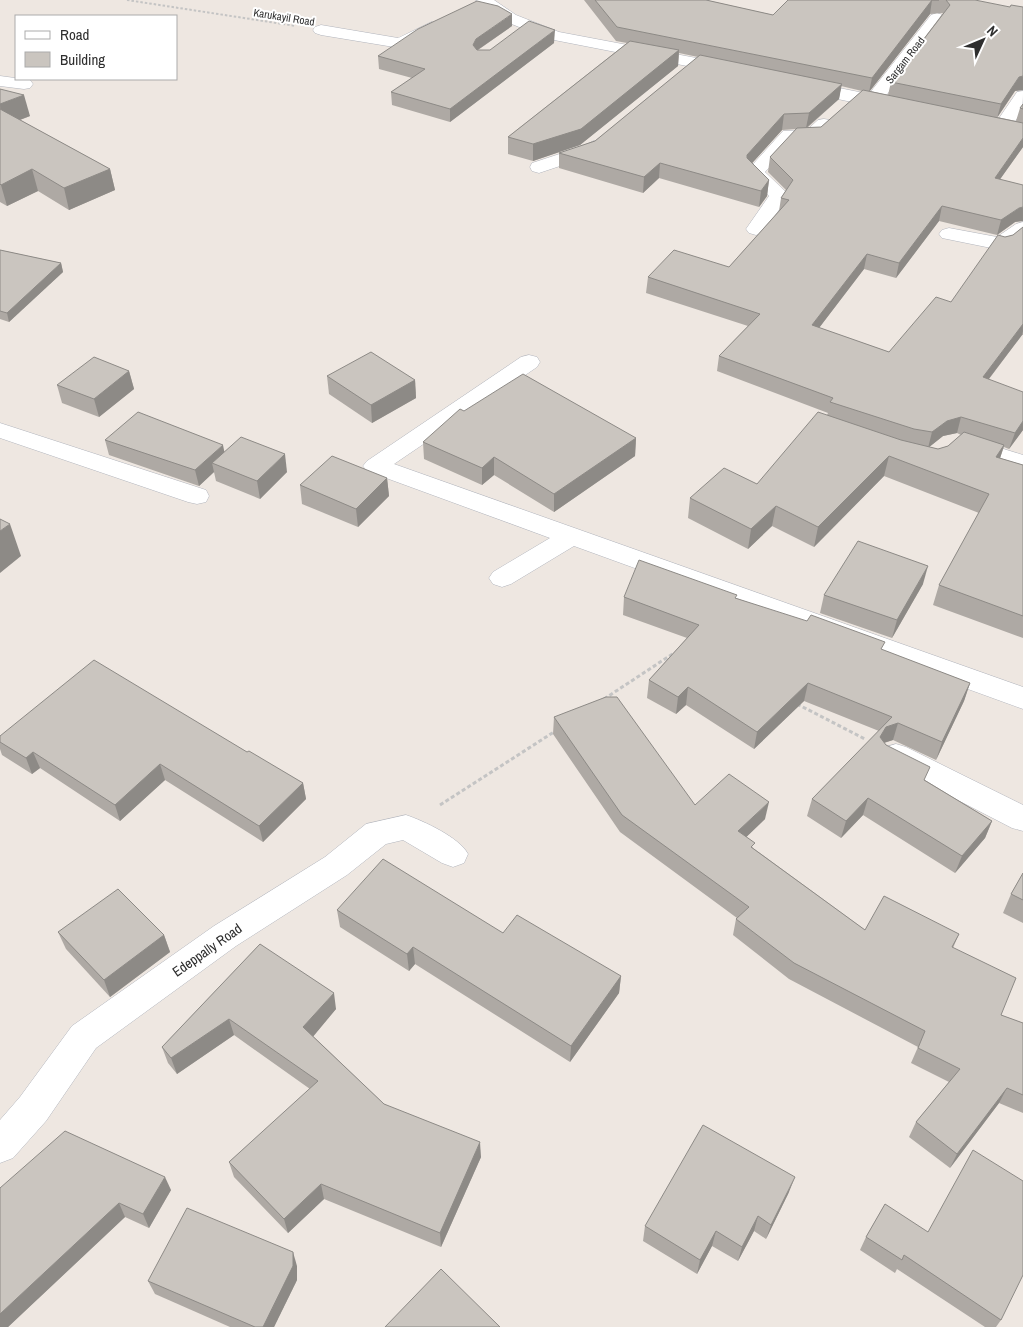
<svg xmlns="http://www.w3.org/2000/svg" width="1023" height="1327" font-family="'Archivo Narrow',sans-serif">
<rect width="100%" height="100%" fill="#eee7e1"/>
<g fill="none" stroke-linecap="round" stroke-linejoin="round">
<g stroke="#b2b5bd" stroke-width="1">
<g id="street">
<path d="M476,0H494L516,15L559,32L728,64L734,65L736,69L734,73L728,74L549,39L504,21Z"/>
<path d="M937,13L943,15L945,18L885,97L898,100L901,104L898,108C884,111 817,94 798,90L795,86L798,82L804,81L869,94L931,15Z"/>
<path d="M432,22L438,24L440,27L438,30L400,48L321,35L315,33L313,30L315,27L321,25L398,38Z"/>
<path d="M0,76L30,80L33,84L30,88L24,89L0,86Z"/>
<path d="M1023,91C1023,113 1021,113 1008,131L1002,132L996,131L993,127L1017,92Z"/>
<path d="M824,119L830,120L833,124L817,140L794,141L765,172L789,195L763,233L756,235L749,233L746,229L769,196L746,172L783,131L807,130L818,120Z"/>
<path d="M594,141L600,142L603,146L593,155L539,173L532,171L530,167L532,163L581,147Z"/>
<path d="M1023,222V237L1008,248L1001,250L942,238L939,234L942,230L949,228L997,237L1016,224Z"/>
<path d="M529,355L537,357L540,362L537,367L394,464L1023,687V709L574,546L511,584L502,587L493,584L489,578L493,572L550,538L367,471L363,466L367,461L521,357Z"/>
<path d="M0,423L206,490L209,496L206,502L197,504L188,502L0,438Z"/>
<path d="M965,437L1023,455V471L957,449L953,444L957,439Z"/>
<path d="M896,744L906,747L1023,805V831L1012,828L886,763L881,755L886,747Z"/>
<path d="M406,815C424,821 460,838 468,854L464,863L453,867L442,863L403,840L386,844L347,875L236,946L96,1048L46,1121L13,1158L0,1163V1120L20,1097L72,1026L214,926L325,857L366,824Z"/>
</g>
</g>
<path stroke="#c4c4c4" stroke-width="2" stroke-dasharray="2.5 2" stroke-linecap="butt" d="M127,0L296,26"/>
<g stroke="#c4c4c4" stroke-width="3" stroke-dasharray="4 2.5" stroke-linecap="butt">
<path d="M604,699L674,653"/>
<path d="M797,704L865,739"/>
<path d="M440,805L557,730"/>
</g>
<use href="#street" fill="#fff" fill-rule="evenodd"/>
</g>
<g fill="#aea9a4" fill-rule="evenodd">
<path d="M584,0H706L773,15L788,0H975L1015,91L997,117L1016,121L1020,108L1023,104V147L1000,179L1015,222L997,235L939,221L896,278L864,269L819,328L889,352L951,302L1005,237L1013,235L1023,227V335H1022L989,379L1023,430L1009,449L1004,447L1000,458L1023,465V638L933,605L939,585L979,513L884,476L814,547L772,526L748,549L688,518L690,498L757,484L827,415L828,413L717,371L719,356L748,326L646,293L648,277L729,267L779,211L781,198L786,190L768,172L770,157L797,129L782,130L752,163L769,180L767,196L759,207L659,178L643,193L559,168V153L595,141L698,57L679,53L678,66L580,145L533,161L508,154V137L627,43L616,41ZM943,13L891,82L888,95L870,91L930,14ZM841,86L862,91L821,127L807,128L839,99ZM957,433L961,435L948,446L938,449L929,447L943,436Z"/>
<path d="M512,26L478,50H490L554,43L450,122L392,105L391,92L412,78L379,69L378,56Z"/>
<path d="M0,89L30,116L20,120L110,169L115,190L69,210L38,191L7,206L0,202Z"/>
<path d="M0,250L61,263L63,272L9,322L0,319Z"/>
<path d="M129,371L134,389L99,417L62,403L57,385Z"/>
<path d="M327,376L415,380L416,398L372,423L329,394Z"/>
<path d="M464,411L636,438L635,456L554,512L494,475L482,485L424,459L423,442Z"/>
<path d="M105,440L224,452L287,472L260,499L216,481L214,472L199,486L109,455Z"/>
<path d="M387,478L389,496L358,527L302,504L300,485Z"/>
<path d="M923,584L892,638L820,613L824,595Z"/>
<path d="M624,597L736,598L882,650L970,683L964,701L936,760L893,740L884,743L886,745L925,780L992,821L985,838L955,873L863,815L841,838L807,816L812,799L879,731L804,701L754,749L686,705L676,714L647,698L649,680L687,638L623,615Z"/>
<path d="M554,717L695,805L765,819L746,837L753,848L865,930L959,934L953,948L1001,1015L1023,1023V1113L999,1103L950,1168L909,1137L916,1122L949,1082L911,1063L918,1047L789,979L733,935L736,919L737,918L620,832L553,734Z"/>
<path d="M0,736L247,752L303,783L306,799L263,842L165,780L120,821L40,768L32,774L2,755L0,749Z"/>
<path d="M1023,873V923L1003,913L1011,894Z"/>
<path d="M337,910L503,933L621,976L619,993L570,1062L415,964L409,971L340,927Z"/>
<path d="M58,932L164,935L170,952L110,997L66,949Z"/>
<path d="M260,944L336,1009L313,1036L384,1104L481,1157L441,1247L324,1199L288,1233L234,1177L229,1162L310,1089L234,1035L177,1074L168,1063L162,1047Z"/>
<path d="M0,1188L171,1190L149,1228L125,1217L8,1327H0Z"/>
<path d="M789,1192L766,1239L754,1231L738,1261L712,1246L697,1274L643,1241L645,1226Z"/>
<path d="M885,1204L1001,1320L996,1327H985L897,1269L895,1273L860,1250L866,1237Z"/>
<path d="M297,1266V1280L274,1327H230L155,1294L148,1281Z"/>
</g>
<g fill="#8d8a86">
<path d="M932,0L930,14L869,92L872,78Z"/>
<path d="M512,14V26L476,51L473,45L476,39Z"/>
<path d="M555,30L554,43L450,122V109Z"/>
<path d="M679,50L678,66L580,145L533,161V144Z"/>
<path d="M1023,76V90L1015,91L997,118L1001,104L1019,77Z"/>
<path d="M842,84L839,99L806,128L809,113Z"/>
<path d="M24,95L30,116L1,127L0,104Z"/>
<path d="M784,114L782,130L745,171L747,155Z"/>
<path d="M1023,138V147L991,192L995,178Z"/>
<path d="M660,163L659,178L643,193L644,177Z"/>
<path d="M32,169L38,191L7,206L1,185Z"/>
<path d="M110,169L115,190L69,210L64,188Z"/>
<path d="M769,180L767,196L759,207L761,191Z"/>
<path d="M942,206L939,221L896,278L899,263Z"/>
<path d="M1023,207V221L1015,222L997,235L1001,220L1019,208Z"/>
<path d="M867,254L864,269L809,341L812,325Z"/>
<path d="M61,263L63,272L9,322L7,313Z"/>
<path d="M1023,324V331L1022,335L978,393L983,377Z"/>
<path d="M129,371L134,389L99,417L94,399Z"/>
<path d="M415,380L416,398L372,423L371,405Z"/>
<path d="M961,417L957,433L943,436L928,448L932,432L947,421Z"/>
<path d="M1023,421V430L1009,449L1015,433Z"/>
<path d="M636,438L635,456L554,512V494Z"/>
<path d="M223,445L226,460L212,463L214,472L199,486L195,470Z"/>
<path d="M1004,445L998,465L996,457Z"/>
<path d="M285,454L287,472L260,499L257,481Z"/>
<path d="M889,456L884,476L814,547L818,527Z"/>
<path d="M494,457V475L482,485V468Z"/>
<path d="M387,478L389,496L358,527L356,509Z"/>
<path d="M776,506L772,526L748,549L751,529Z"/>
<path d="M10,524L21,556L0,573V531Z"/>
<path d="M928,566L923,584L892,638L897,620Z"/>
<path d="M808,683L804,701L754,749L757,732Z"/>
<path d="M970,683L964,701L936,760L942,742Z"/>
<path d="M688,687L686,705L676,714L678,697Z"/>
<path d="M898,723L893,740L880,744V737L886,727Z"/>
<path d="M33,752L40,768L32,774L26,758Z"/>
<path d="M160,764L165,780L120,821L115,805Z"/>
<path d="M303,783L306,799L263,842L259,826Z"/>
<path d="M868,798L863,815L841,838L846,821Z"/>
<path d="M769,802L765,819L735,848L738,831Z"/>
<path d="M992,821L985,838L955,873L962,856Z"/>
<path d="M164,935L170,952L110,997L104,980Z"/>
<path d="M413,947L415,964L409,971L407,954Z"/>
<path d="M621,976L619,993L570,1062L571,1046Z"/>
<path d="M334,993L336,1009L307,1044L303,1027Z"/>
<path d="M229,1019L234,1035L177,1074L171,1058Z"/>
<path d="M1007,1088L999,1103L950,1168L957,1154Z"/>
<path d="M480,1142L481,1157L441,1247L440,1233Z"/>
<path d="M165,1177L171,1190L149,1228L143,1214Z"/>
<path d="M795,1177L789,1192L766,1239L771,1225Z"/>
<path d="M321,1184L324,1199L288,1233L284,1219Z"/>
<path d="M119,1203L125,1217L8,1327H0V1314Z"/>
<path d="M758,1216L754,1231L738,1261L742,1247Z"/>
<path d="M716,1231L712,1246L697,1274L700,1260Z"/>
<path d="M293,1252L297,1266V1280L274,1327H263Z"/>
</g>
<g fill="#cac5bf" stroke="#8d8a86">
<path d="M595,0H706L773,15L788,0H939H932L872,78L617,27Z"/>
<path d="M946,0H975L1010,7L1011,5L1023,7V76L1019,77L1001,104L891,82L950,5Z"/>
<path d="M477,1L498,6L512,14L476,39L473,45L477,50H490L529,21L555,30L450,109L391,92L425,69L378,56L418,29Z"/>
<path d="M630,41L679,50L581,129L533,144L508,137Z"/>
<path d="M700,55L842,84L809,113L784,114L747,155V158L769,180L761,191L660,163L644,177L559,153L595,141Z"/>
<path d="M0,89L24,95L0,104Z"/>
<path d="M863,90L1023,123V138L995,178L1023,185V207L1019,208L1001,220L942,206L899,263L867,254L812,325L889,352L936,297L951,302L998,235L1005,237L1013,235L1023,227V324L983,377L1023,392V421L1015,433L961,417L947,421L932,432L914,429L830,402L833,398L719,356L760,314L648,277L674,250L729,267L789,200L781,198L793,180L770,157L797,128L821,127Z"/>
<path d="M1023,104V109L1020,108Z"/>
<path d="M0,109L110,169L64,188L32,169L1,185L0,184Z"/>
<path d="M0,250L61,263L7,313L0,311Z"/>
<path d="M371,352L415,380L371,405L327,376Z"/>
<path d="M94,357L129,371L94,399L57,385Z"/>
<path d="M523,374L636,438L554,494L494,457L482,468L423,442L460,409L464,411Z"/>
<path d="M138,412L223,445L195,470L105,440Z"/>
<path d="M818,412L901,440L938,449L948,446L964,432L1004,445L996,457L1023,465V616L939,585L989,494L889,456L818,527L776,506L751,529L690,498L724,468L757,484Z"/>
<path d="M241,437L285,454L257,481L212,463Z"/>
<path d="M332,456L387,478L356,509L300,485Z"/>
<path d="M0,519L10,524L0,531Z"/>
<path d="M858,541L928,566L897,620L824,595Z"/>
<path d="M639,560L737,595L735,598L807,621L811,615L885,642L881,649L970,683L942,742L898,723L886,727L880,737L886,745L930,767L924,780L992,821L962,856L868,798L846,821L812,799L892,717L808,683L757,732L688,687L678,697L649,680L699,625L624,597Z"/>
<path d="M94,660L247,752L249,751L303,783L259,826L160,764L115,805L33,752L26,758L0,742V736Z"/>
<path d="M606,697H617L695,805L729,774L769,802L738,831L755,843L751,847L865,930L884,896L959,934L952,947L1016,978L1001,1015L1023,1023V1095L1007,1088L957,1154L916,1122L960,1069L918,1048L925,1031L794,963L736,919L749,907L622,815L554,717Z"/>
<path d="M383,859L503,933L517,915L621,976L571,1046L413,947L407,954L337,910Z"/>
<path d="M1023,873V900L1011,894Z"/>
<path d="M118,889L164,935L104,980L58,932Z"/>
<path d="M260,944L334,993L303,1027L384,1104L480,1142L440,1233L321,1184L284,1219L229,1162L318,1081L229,1019L171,1058L162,1047Z"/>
<path d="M703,1125L795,1177L771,1225L758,1216L742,1247L716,1231L700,1260L645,1226Z"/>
<path d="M65,1131L165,1177L143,1214L119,1203L0,1314V1188Z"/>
<path d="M973,1150L1023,1181V1275L1001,1320L904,1255L902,1260L866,1237L885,1204L928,1232Z"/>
<path d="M187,1208L293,1252V1266L263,1327H255L148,1281Z"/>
<path d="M441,1269L500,1327H385Z"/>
</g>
<g text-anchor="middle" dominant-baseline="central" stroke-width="4" stroke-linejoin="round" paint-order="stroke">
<g font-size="11" fill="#2e2e2e" stroke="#fff">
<text transform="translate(284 17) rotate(9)">Karukayil Road</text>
<text transform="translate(905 60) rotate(-52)">Sargam Road</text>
</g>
<g font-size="14" fill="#2e2e2e" stroke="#fff">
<text transform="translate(207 950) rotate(-35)">Edeppally Road</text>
</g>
</g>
<rect x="15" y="15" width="162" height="65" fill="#ffffff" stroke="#ababab"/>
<rect x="25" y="31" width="25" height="8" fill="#ffffff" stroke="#ababab"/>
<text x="60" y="40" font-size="15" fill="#2e2e2e">Road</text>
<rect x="25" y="52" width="25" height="15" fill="#cac5bf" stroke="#ababab"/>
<text x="60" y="65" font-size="15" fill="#2e2e2e">Building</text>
<g transform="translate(983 40) rotate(46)" stroke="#ffffff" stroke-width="4" paint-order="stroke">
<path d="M0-4L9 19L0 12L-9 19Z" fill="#2e2e2e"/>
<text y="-8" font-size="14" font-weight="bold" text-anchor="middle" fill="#2e2e2e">N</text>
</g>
</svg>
